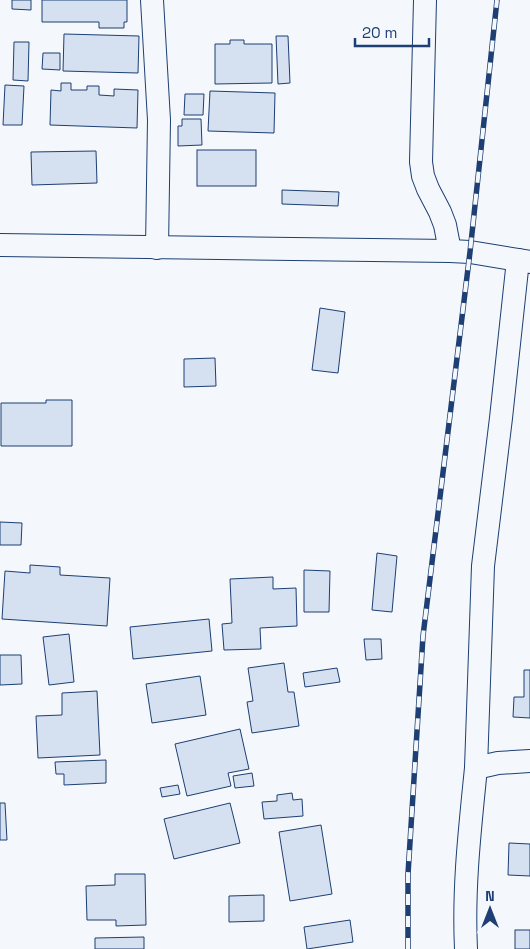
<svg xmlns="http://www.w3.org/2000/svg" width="530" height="949" font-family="'Space Grotesk',sans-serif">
<rect width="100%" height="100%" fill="#f4f7fb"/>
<g fill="#d5e0f0" stroke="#1d3f73">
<path d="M12,0H31V10L12,9Z"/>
<path d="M42,0H127V22H124V28H99V22H42Z"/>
<path d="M64,34L139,36L138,73L63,71Z"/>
<path d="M276,36H288L290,83L278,84Z"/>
<path d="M230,40H244V44H272V83L215,84V44H230Z"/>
<path d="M14,42H29L28,81L13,80Z"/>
<path d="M43,53H60V70L42,69Z"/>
<path d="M61,83H71V90H87V86H99V95L114,96V89L138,90L137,128L50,125L51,90L61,91Z"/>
<path d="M5,85L24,86L22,125H3Z"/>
<path d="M210,91L275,93L274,133L208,131Z"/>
<path d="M185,94H204L203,115H184Z"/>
<path d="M182,119H201L202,145L178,146V126H182Z"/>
<rect x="197" y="150" width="59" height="36"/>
<path d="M96,151L97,183L32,185L31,152Z"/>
<path d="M282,190L339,192L338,206L282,204Z"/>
<path d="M320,308L345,312L338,373L312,370Z"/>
<path d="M215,358L216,386L184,387V359Z"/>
<path d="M46,400H72V446H1V403H46Z"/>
<path d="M0,522L22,523L21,545H0Z"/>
<path d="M377,553L397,556L392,612L372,610Z"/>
<path d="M30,565L60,567V575L110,578L107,626L2,619L5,571L30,573Z"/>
<path d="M304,570L330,571L329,612H304Z"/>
<path d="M273,577V589L296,588L297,626L260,628L261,649L224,650L222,624L232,623L230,579Z"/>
<path d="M209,619L212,651L133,659L130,627Z"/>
<path d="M69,634L74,682L49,685L43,637Z"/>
<path d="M364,639H381L382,659L366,660Z"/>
<path d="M0,655H21L22,684L0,685Z"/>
<path d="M284,663L288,692H294L299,726L252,733L247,702L253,701L248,668Z"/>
<path d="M337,668L340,682L305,687L303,673Z"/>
<path d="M524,670H530V718L513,717L514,697H524Z"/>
<path d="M200,676L206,715L152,723L146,684Z"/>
<path d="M97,691L100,755L38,758L36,716L62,715V693Z"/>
<path d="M240,729L249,769L228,773L231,786L187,796L175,744Z"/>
<path d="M106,760V783L64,785V774H56L55,762Z"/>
<path d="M252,773L254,786L235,788L233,776Z"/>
<path d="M178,785L180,794L162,797L160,788Z"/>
<path d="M292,793L293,800L302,799L303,816L264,819L262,802L277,801V795Z"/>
<path d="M0,803H5L7,840H0Z"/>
<path d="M230,803L240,843L174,859L164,819Z"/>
<path d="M321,825L332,894L290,901L279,832Z"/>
<path d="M509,843L530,844V876L508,875Z"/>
<path d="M115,874H145L146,925L116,926V920H87L86,886L115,885Z"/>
<path d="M264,895V921L229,922V896Z"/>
<path d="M350,920L353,942L307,949L304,927Z"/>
<rect x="515" y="930" width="15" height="19"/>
<path d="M144,937V949H95V938Z"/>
</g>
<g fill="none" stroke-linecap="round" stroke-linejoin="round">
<g stroke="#1d3f73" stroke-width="24">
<g id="minor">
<path d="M152,0L159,120L157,248"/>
<path d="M425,0L421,162L423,176L428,189L440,212L445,225L450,251"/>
<path d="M0,245L450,251L470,252L530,262"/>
<path d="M476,768L483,566L501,418L518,260"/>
<path d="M466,949C463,888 470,828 476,768L498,763L530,761"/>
</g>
</g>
<use href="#minor" stroke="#f4f7fb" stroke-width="22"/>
<g stroke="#1d3f73" stroke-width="5.5">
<path id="rail" d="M408,949V874L423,636L470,252L497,0"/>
</g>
<use href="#rail" stroke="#f4f7fb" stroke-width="4" stroke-dasharray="11" stroke-linecap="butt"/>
</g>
<g transform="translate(490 909)" stroke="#f4f7fb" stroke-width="4" paint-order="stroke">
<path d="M0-4L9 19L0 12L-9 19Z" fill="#1d3f73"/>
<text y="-8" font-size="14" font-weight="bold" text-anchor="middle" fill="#1d3f73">N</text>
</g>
<path d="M355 38v8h74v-8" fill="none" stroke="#1d3f73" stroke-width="2.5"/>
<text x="362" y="38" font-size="15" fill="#1d3f73" stroke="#f4f7fb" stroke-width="4" paint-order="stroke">20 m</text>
</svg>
